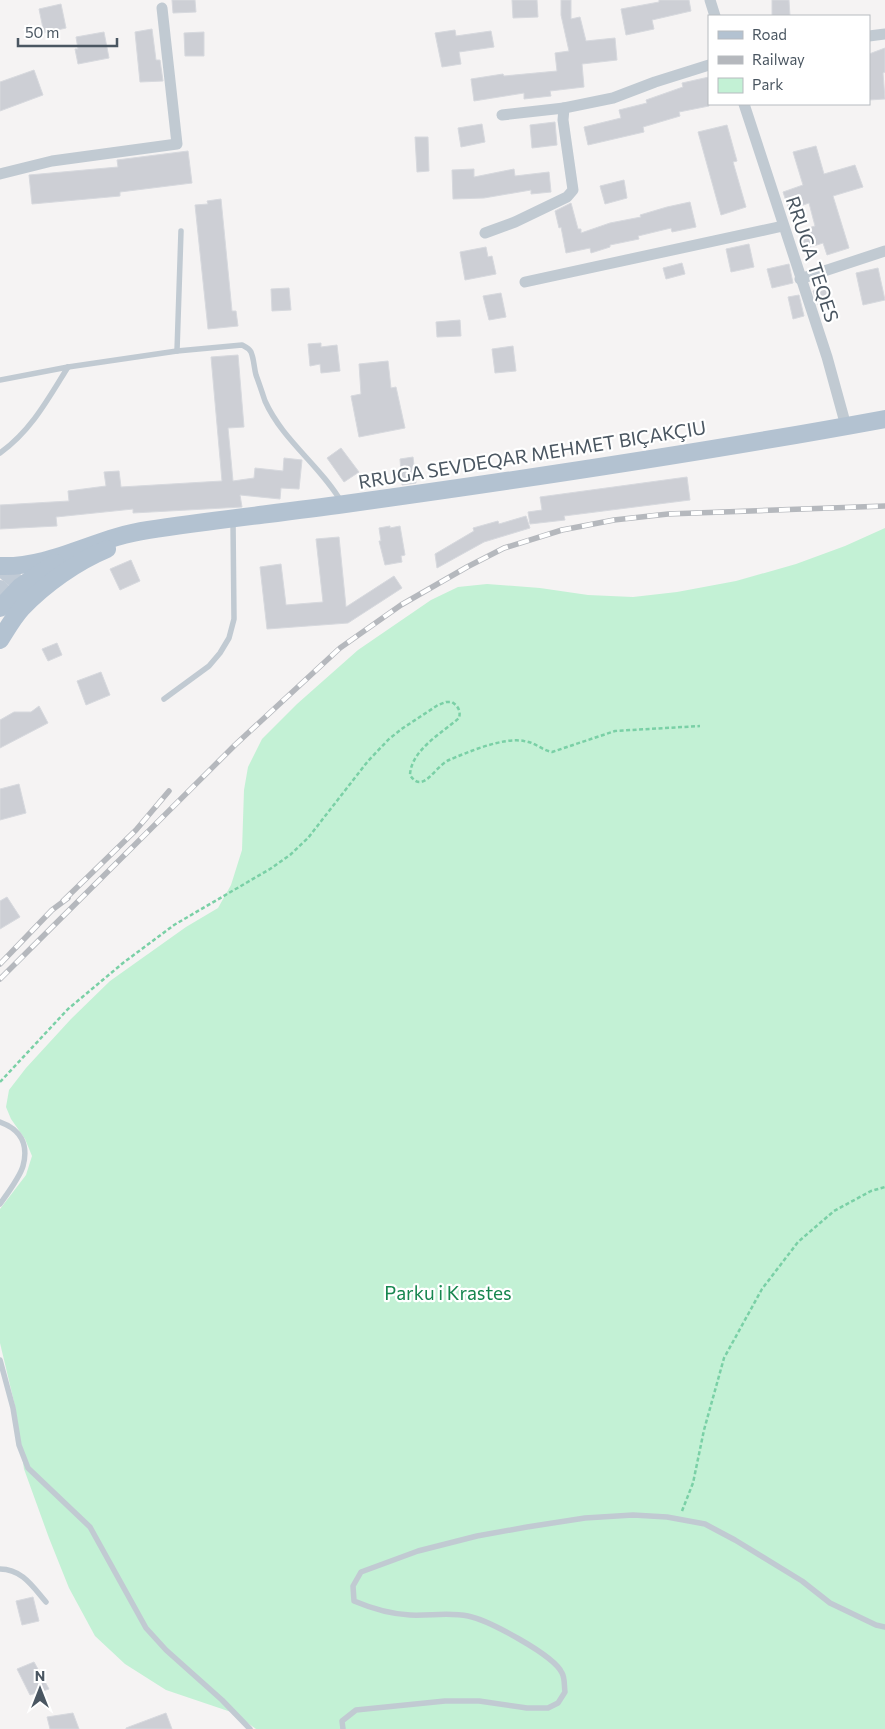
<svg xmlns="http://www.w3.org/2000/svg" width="885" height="1729" font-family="Commissioner,sans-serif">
<rect width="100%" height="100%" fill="#f5f3f3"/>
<path fill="#c3f1d5" d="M885,528V1729H256L234,1713L166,1690L125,1664L95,1636L69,1588L49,1538L24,1469L15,1406L0,1343V1209L26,1175L32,1156L25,1139L11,1119L6,1107L9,1090L26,1068L71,1019L110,981L186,927L218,908L231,885L242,850L244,790L248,767L262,739L297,704L358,650L431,600L458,587L487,584L540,588L588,595L633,597L677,592L736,581L796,564L845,546Z"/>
<g fill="#cdcfd5" stroke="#d7d9de">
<path d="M172,0H195L196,12L173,13Z"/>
<path d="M512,0H537L538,17L513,18Z"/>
<path d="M561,0H571V19L580,17L586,41L615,38L617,60L582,64L584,87L550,91L551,96L524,99V93L474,101L471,79L503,74L504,76L557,71L555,53L569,51L561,15Z"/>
<path d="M659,0H689L691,11L652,20L654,29L626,35L621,9L659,2Z"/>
<path d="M772,0H789L790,16H772Z"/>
<path d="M61,4L66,28L44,33L39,9Z"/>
<path d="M152,29L156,60H160L163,81L140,82L135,32Z"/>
<path d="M455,30L456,36L491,31L494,47L459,52L461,64L442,67L435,33Z"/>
<path d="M104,32L109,58L78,64L75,49H78L76,37Z"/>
<path d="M204,32V56H185L184,33Z"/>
<path d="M885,48V72L883,73L885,99L869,100V54Z"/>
<path d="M34,70L43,95L0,111V82Z"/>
<path d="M709,77V106L679,112L680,116L643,127L644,132L588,145L584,127L621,118L619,110L647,103L646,100L683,87L682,83Z"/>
<path d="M555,122L557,145L532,148L530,125Z"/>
<path d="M482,124L485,142L461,147L458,128Z"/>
<path d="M727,125L737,161L733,162L746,207L721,215L698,132Z"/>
<path d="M415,137H428L429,171L417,172Z"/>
<path d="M816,146L824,174L855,165L863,187L833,196L849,248L827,255L823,243L804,249L798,231L815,226L809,203L789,210L783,192L803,185L793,152Z"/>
<path d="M188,151L192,183L120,192V196L32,204L29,175L118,167L117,160Z"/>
<path d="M474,169V177L514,169L515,176L549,172L551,192L531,194V190L484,198L453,199L452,170Z"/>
<path d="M624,180L627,198L605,204L600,186Z"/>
<path d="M221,199L232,311H236L238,326L208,329L195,205L208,204L207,201Z"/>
<path d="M690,202L696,227L672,232L671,228L638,236L639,239L610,245V247L591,253L590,248L566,253L561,227L559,228L555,211L571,203L578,229H581V233L610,223L641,217L640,215L667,207Z"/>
<path d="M749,244L754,267L731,272L726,249Z"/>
<path d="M486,247L488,257L492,256L496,274L465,280L460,252Z"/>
<path d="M682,263L685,274L666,279L663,268Z"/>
<path d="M789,264L793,283L772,288L767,269Z"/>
<path d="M878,268L885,300L863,305L856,273Z"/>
<path d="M829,286L832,302L818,305L813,291Z"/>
<path d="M289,288L291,310L272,311L271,289Z"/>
<path d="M501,293L506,317L489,320L483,296Z"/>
<path d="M799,295L804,316L793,319L788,297Z"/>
<path d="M460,320L461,336L437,337L436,322Z"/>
<path d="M321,343V347L337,345L340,371L321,373L320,364L310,366L308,344Z"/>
<path d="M513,346L516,371L495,373L492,349Z"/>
<path d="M238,355L244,427L228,428L233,481L254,478L255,468L283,471L284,458L302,460L299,489L281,488L280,499L240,495L242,507L133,513V509L56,517L57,526L0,529V505L69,501L68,491L106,486L104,472L119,471L121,487L222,481L211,357Z"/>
<path d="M388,361L391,388L396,387L405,428L359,437L351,396L361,394L359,364Z"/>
<path d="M341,448L359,472L344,482L327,458Z"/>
<path d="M413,457L416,483L402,485L400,459Z"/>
<path d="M687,477L690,500L564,516L565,520L530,524L528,512L542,510L540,497Z"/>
<path d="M526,516L530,528L484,542L437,568L435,554L474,531L473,528L498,521L499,524Z"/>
<path d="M390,526V528L400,526L405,555L401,556L402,562L385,565L379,541H381L379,528Z"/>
<path d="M339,537L346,607L394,576L402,588L348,623L267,629L260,567L281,564L286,605L323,602L316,539Z"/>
<path d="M131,560L140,581L120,590L110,569Z"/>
<path d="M57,643L62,655L48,661L42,649Z"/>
<path d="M101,672L110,695L86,705L77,681Z"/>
<path d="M39,706L48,723L0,748V720L14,712H31Z"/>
<path d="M19,784L26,813L0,820V789Z"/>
<path d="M7,897L20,917L0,929V901Z"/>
<path d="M33,1597L39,1621L22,1625L16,1601Z"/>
<path d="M34,1662L49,1689L30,1695L17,1669Z"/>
<path d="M73,1713L79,1729H50L47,1717Z"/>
<path d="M166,1713L172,1729H126V1728Z"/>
</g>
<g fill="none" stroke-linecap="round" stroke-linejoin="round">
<g stroke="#7ad0a6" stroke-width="2.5" stroke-dasharray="4 2.5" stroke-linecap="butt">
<path d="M0,1082L68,1009L123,963L174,925L270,869L290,855L308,838L368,761L389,739L403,728L438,705L446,702H452C458,706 461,711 459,718C442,733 411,750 410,775C423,795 434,767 449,760C468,752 503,737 524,741C534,742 542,750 552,752L615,731L700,726"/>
<path d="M682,1511L693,1483L704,1430L724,1358L762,1289L798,1242L834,1211L871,1191L885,1187"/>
</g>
<g stroke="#c1cad2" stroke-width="5.5">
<path d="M177,351L181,231"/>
<path d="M0,380L68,367L177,351L242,345C246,347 249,348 251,352C254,359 254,368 256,375C259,383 262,392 265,401C283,441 320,465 342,503"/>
<path d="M0,453C31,431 48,399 68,367"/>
<path d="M164,699L209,666L220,653L229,638L234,619L233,521"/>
<path d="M0,1122C20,1129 29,1144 23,1166C20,1177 7,1194 0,1204"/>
<path d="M0,1360L13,1408L19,1445L28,1468L90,1527L146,1628L166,1650L222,1700L250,1729"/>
<path d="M0,1569C22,1569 33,1587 46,1602"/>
<path d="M343,1729L342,1721L356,1710L445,1701H479L527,1708H548L558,1703L565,1692C564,1686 565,1678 562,1673C554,1655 488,1620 468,1616C449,1612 429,1616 410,1615C390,1614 373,1609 354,1601L353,1586L361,1572L418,1551L477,1536L527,1527L585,1518L633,1515L667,1517L705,1524L735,1540L802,1581L830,1603L876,1625L885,1627"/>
</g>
<g stroke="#c1cad2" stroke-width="11">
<path d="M710,0L715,16"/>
<path d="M869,36L885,34"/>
<path d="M744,104L827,357L846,426"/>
<path d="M502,115L564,108"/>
<path d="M0,174L52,161L177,144L162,8"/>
<path d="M485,233L515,222L567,197L573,190L563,120L564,108L613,98L655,82L709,65"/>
<path d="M800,279L885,251"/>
<path d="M525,282L783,226"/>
</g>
<g stroke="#c1cbd6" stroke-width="16">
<path d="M0,568L15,580L28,596"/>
<path d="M0,588L20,608"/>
</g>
<g stroke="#b3c2d1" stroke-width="18">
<path d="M0,566C52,568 97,537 148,530C214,520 280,513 345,504C526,479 706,452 885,419"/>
<path d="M0,608L20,587L55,563"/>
<path d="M0,640C7,629 13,618 22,608C45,584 76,562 107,549"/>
</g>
<g stroke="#b5b8bd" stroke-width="5.5">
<g id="rail">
<path d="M63,901L136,830L169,791"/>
<path d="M0,964L52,910L68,898"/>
<path d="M0,979L235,745L340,648L401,605L467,567L504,548L562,530L614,520L668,514L885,506"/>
</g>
</g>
<use href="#rail" stroke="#fff" stroke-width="4" stroke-dasharray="11" stroke-linecap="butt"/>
</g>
<g text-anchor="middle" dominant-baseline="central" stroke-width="4.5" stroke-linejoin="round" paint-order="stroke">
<g font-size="19" fill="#4a5661" stroke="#fff">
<text transform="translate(813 259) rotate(72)">RRUGA TEQES</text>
<text transform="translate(532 454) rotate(-9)">RRUGA SEVDEQAR MEHMET BIÇAKÇIU</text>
</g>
<g font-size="19" fill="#17864f" stroke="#fff">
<text x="448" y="1292">Parku i Krastes</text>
</g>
</g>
<rect x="708" y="15" width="162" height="90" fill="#ffffff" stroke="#b7bbc0"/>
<rect x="718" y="31" width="25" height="8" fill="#b3c2d1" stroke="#b7bbc0"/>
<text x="752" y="40" font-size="15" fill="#4a5661">Road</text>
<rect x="718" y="56" width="25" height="8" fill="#b5b8bd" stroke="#b7bbc0"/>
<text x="752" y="65" font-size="15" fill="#4a5661">Railway</text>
<rect x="718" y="78" width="25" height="15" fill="#c3f1d5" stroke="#b7bbc0"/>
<text x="752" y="90" font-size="15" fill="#4a5661">Park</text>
<g transform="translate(40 1689)" stroke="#ffffff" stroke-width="4" paint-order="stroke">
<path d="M0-4L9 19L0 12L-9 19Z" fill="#4a5661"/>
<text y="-8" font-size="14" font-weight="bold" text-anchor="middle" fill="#4a5661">N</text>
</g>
<path d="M18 38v8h99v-8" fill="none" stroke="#4a5661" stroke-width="2.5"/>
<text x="25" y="38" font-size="15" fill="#4a5661" stroke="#ffffff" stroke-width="4" paint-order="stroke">50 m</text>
</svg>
